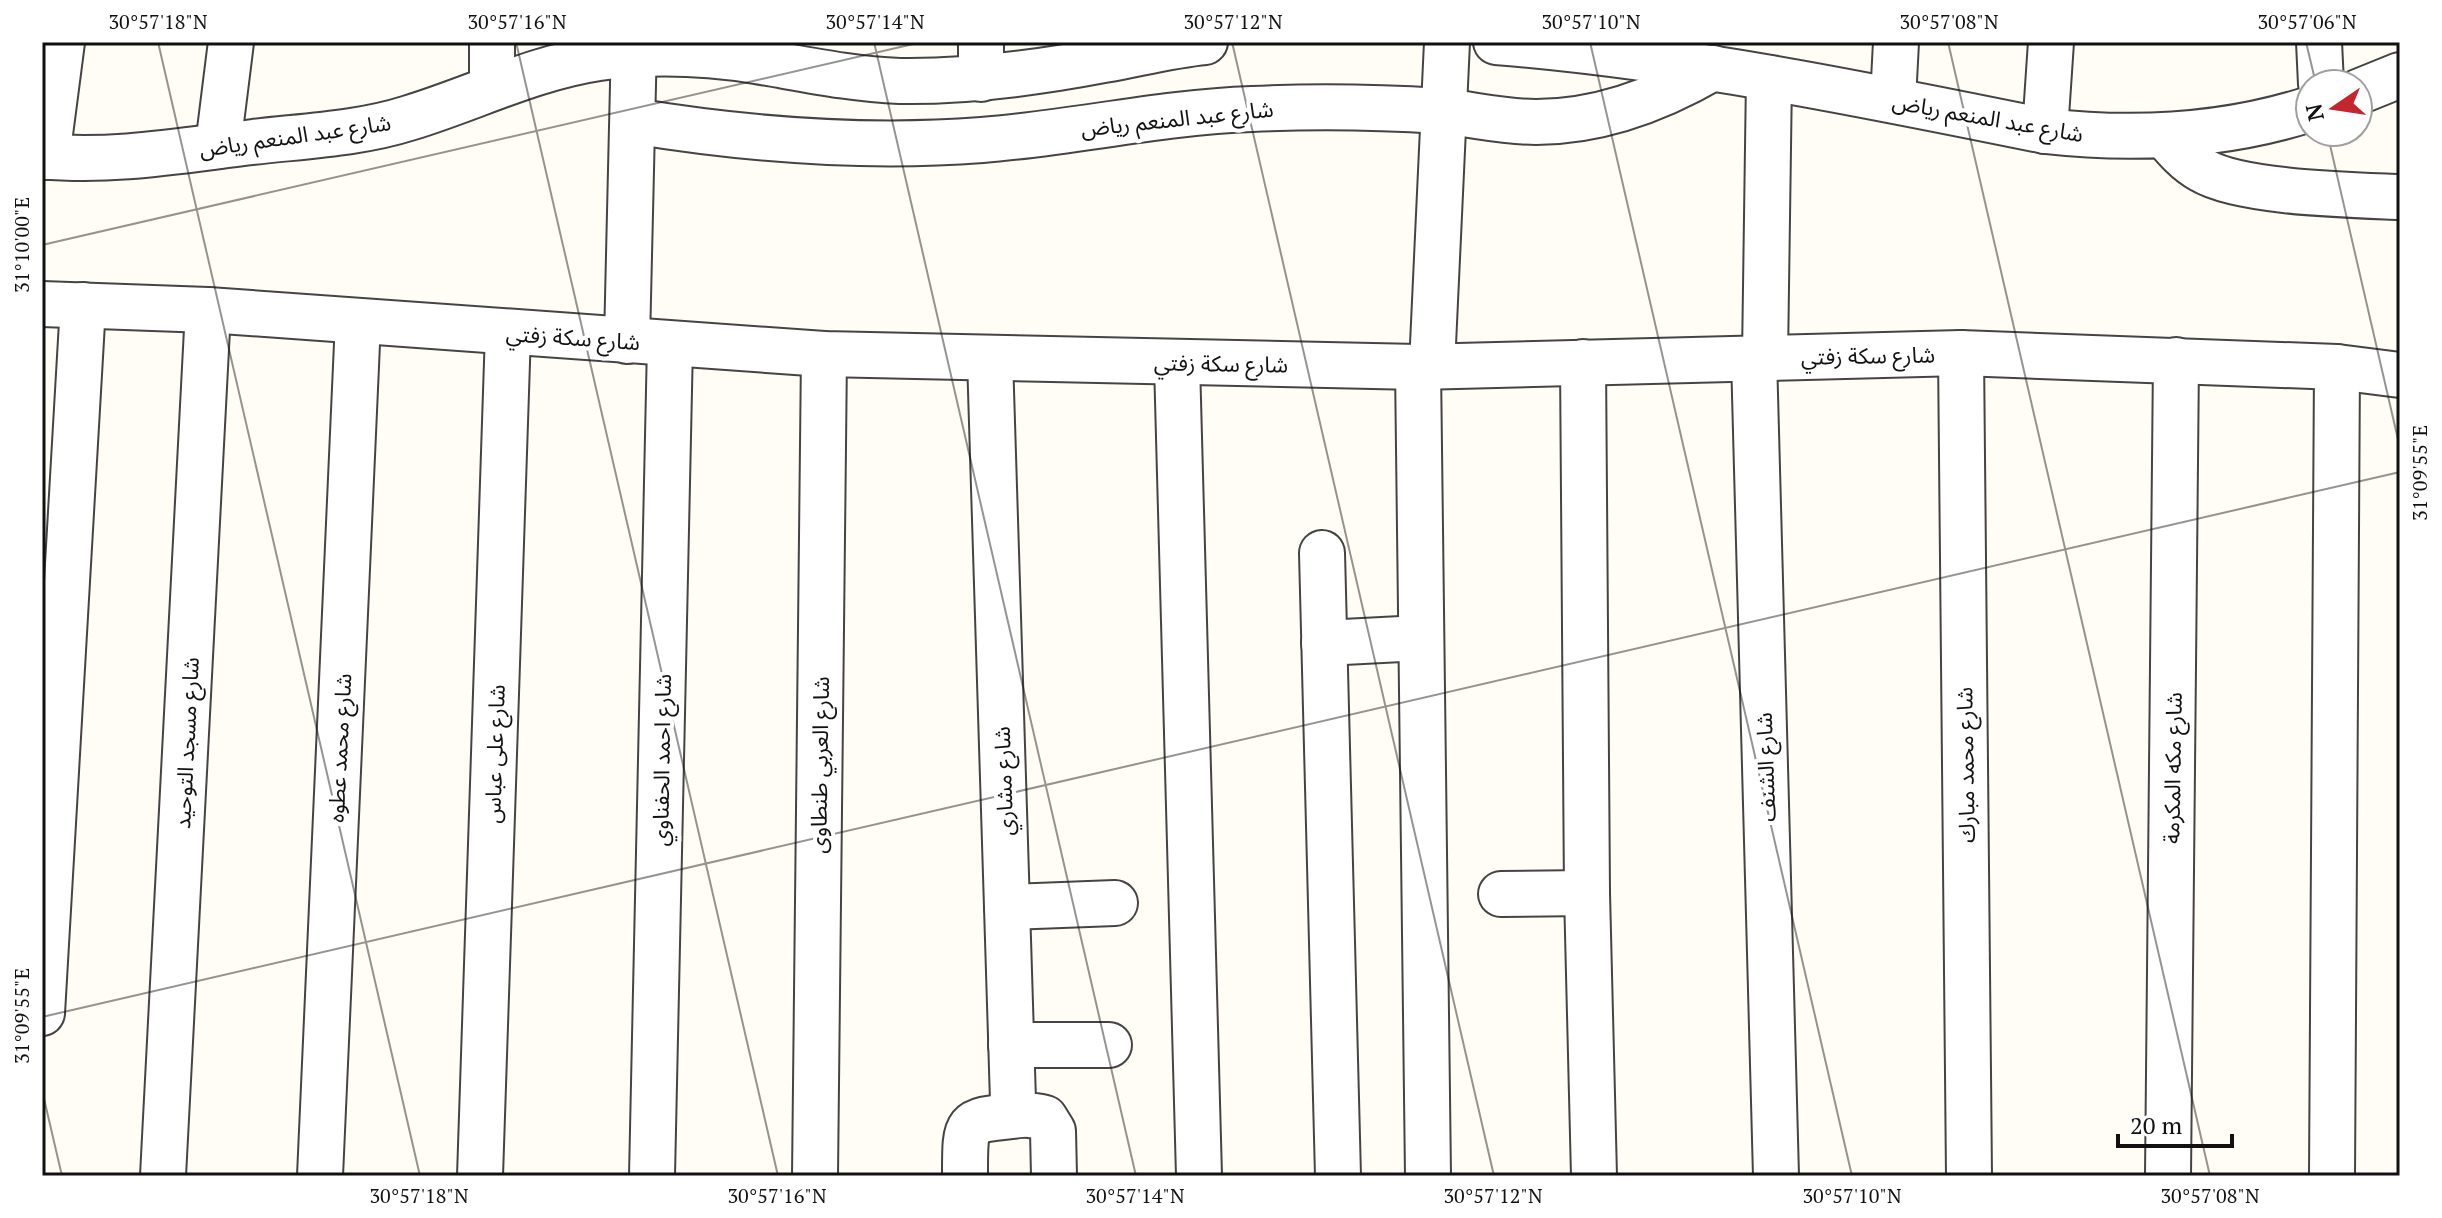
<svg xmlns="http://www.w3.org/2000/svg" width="2442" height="1218" font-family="'PT Serif','Noto Sans Arabic',serif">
<rect width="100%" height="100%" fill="#fffdf5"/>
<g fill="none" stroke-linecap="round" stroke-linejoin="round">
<g stroke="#444" stroke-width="48">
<g id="minor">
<path d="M492,42V88"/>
<path d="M1496,42C1681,57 1863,94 2045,131C2135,141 2223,137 2310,109"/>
<path d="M2319,42L2321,84"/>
<path d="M981,79V42"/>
<path d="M2358,92L2400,75"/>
<path d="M1893,100L1896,42"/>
<path d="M633,121C749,140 864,149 982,140C1073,133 1161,112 1252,109C1315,106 1377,107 1440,111C1472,114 1503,122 1536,122C1600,122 1658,100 1713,68"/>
<path d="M2045,131L2051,42"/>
<path d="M2165,136C2176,149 2187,162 2202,170C2240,193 2352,195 2400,197"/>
<path d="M218,146L231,42"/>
<path d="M42,156C112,163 184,150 253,142C304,136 359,134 409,118C472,99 532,68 599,58C650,51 705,53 756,61C804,69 850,79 900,81C969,82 1036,73 1104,60C1138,54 1172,45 1205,42"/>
<path d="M47,157L62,42"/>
<path d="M42,304L208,310L824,354L1418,367L1961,353L2337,367L2400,375"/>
<path d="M627,341L634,42"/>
<path d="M1961,353L1969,1176"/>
<path d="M1754,357L1776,1176"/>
<path d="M1765,357L1769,78"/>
<path d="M990,358L1013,1101C1015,1119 1031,1113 1045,1118L1053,1131L1054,1176"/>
<path d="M1583,362L1587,893L1594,1176"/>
<path d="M1177,363L1199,1176"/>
<path d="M1432,366L1447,42"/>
<path d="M1418,367L1428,1176"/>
<path d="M1322,553L1338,1176"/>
<path d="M1324,643L1421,638"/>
<path d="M1501,894L1587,893"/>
<path d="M1007,907L1115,903"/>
<path d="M42,1013L83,305"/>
<path d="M1011,1045H1109"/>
<path d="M163,1176L208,310"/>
<path d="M320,1176L358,321"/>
<path d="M480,1176L508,332"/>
<path d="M652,1176L670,344"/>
<path d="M815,1176L824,354"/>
<path d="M965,1176C965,1117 964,1121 1021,1115"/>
<path d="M2168,1176L2176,360"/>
<path d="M2332,1176L2337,367"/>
</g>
</g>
<use href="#minor" stroke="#fff" stroke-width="44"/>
</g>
<path fill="none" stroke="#111" stroke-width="2" stroke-opacity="0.45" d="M158,42L420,1176M516,42L778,1176M874,42L1136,1176M1232,42L1494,1176M1590,42L1852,1176M1948,42L2210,1176M2306,42L2316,84M2327,132L2400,448M42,245L922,42M42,1017L2400,472M42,1090L62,1176"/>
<g text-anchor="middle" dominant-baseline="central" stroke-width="8" stroke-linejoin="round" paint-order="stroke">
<g font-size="22" fill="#111" stroke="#fff">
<text transform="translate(1988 117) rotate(10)">شارع عبد المنعم رياض</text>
<text transform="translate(1177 118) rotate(-6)">شارع عبد المنعم رياض</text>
<text transform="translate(295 135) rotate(-8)">شارع عبد المنعم رياض</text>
<text transform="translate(573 337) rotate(4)">شارع سكة زفتي</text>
<text transform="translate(1868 355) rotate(-1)">شارع سكة زفتي</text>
<text transform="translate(1221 363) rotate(1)">شارع سكة زفتي</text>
<text transform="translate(186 743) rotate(-87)">شارع مسجد التوحيد</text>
<text transform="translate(339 748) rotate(-87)">شارع محمد عطوه</text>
<text transform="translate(494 754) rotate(-88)">شارع على عباس</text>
<text transform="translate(661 760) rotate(-89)">شارع احمد الحفناوي</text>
<text transform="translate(819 765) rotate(-89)">شارع العربي طنطاوى</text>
<text transform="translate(1965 765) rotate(-91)">شارع محمد مبارك</text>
<text transform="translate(1765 767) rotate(-92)">شارع الشنف</text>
<text transform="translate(2172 768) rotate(-89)">شارع مكه المكرمة</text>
<text transform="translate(1003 781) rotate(-92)">شارع مشاري</text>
</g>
</g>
<rect width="2442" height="1218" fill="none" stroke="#ffffff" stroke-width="88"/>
<g transform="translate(2334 108) rotate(257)"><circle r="38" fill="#ffffff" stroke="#a0a0a0" stroke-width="2"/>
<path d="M0-6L14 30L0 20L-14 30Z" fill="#c4262e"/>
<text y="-12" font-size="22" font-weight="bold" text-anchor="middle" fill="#111111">N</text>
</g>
<path d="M2118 1134v12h114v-12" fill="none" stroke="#111111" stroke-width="4"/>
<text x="2130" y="1134" font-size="24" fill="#111111" stroke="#ffffff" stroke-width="6" paint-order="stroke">20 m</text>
<rect x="44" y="44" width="2354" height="1130" fill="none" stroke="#111" stroke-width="3"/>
<g font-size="20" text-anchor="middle" fill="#111">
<text x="158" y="29">30°57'18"N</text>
<text x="517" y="29">30°57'16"N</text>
<text x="875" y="29">30°57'14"N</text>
<text x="1233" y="29">30°57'12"N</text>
<text x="1591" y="29">30°57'10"N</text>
<text x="1949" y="29">30°57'08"N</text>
<text x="2307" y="29">30°57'06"N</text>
<text transform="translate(22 245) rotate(-90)" y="7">31°10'00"E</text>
<text transform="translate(2420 473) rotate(-90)" y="7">31°09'55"E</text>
<text transform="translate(22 1016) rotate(-90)" y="7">31°09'55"E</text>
<text x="419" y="1203">30°57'18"N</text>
<text x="777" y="1203">30°57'16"N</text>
<text x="1135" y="1203">30°57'14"N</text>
<text x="1493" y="1203">30°57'12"N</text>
<text x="1852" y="1203">30°57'10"N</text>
<text x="2210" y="1203">30°57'08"N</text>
</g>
</svg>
